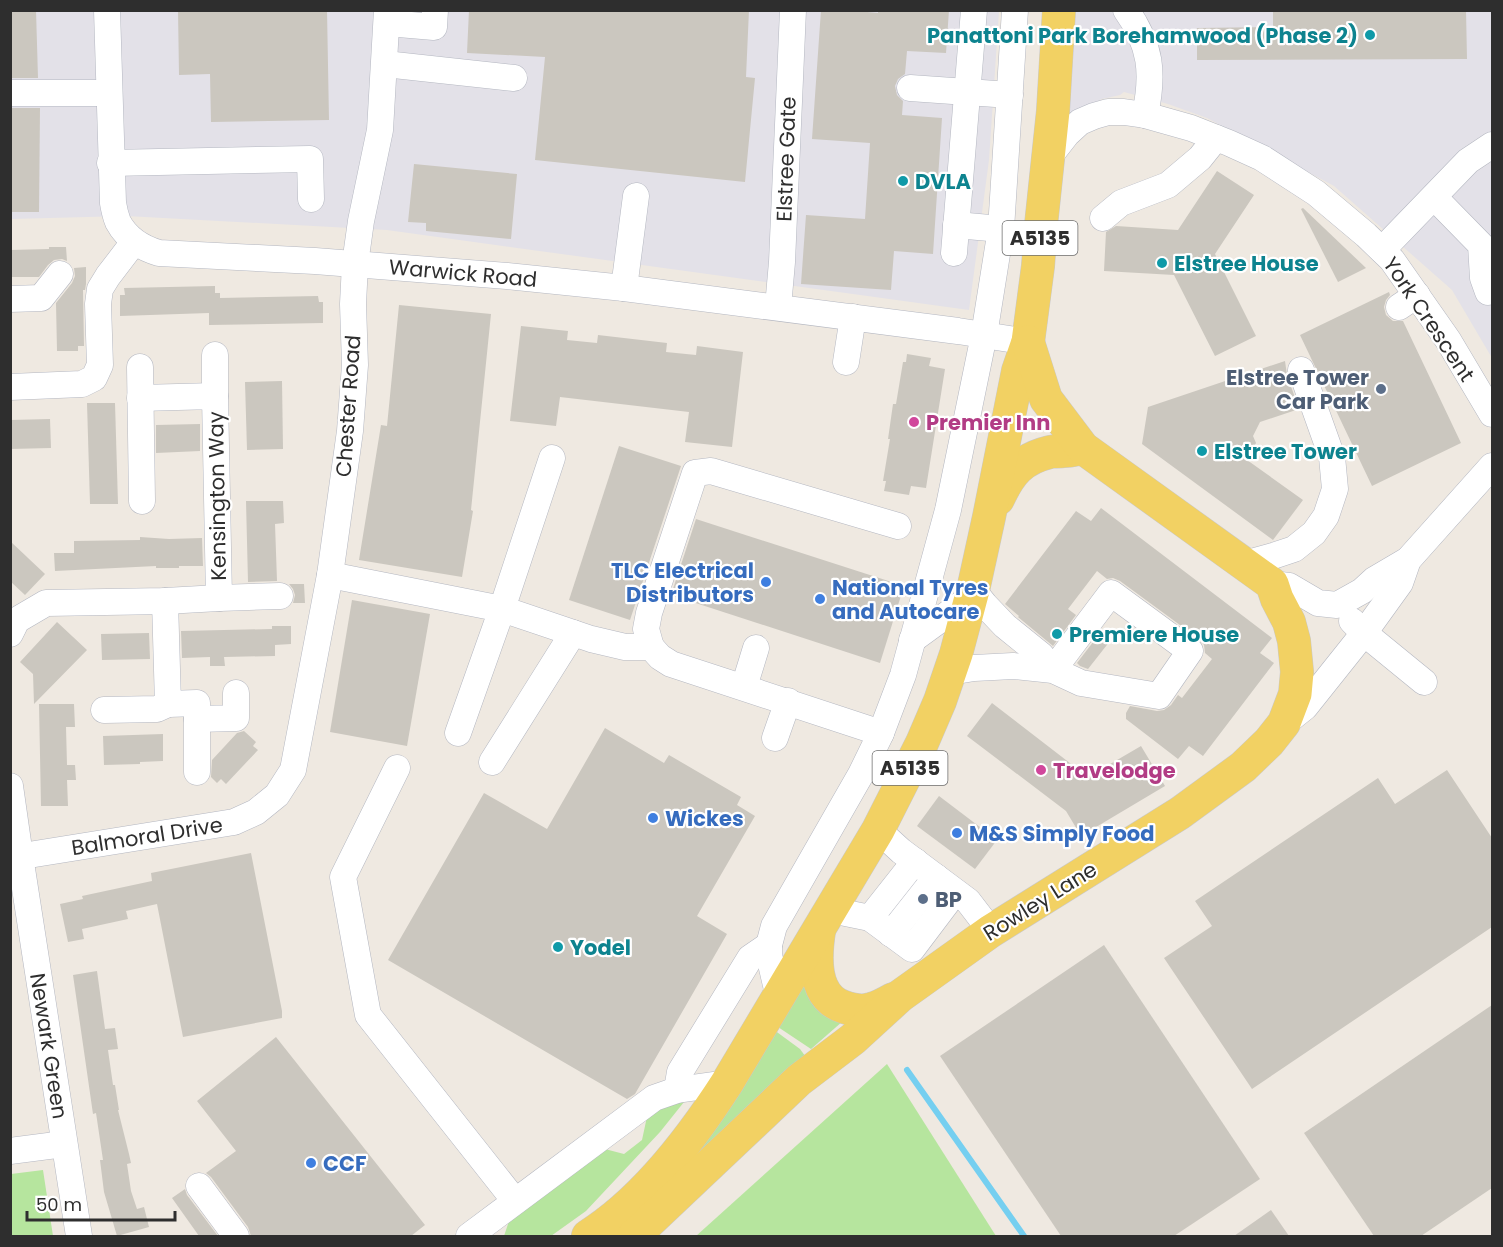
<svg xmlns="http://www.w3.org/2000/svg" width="1503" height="1247" font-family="Poppins,sans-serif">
<rect width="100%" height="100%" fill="#efe9e1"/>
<g fill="#e3e1e8">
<path d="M10,11H999L989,160L969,310L387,230L126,216L11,219Z"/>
<path d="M1074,11H1492V358L1452,290L1334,186L1207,118L1168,104L1124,92L1120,95L1102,99L1086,107L1068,121Z"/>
</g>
<g fill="#b6e59e">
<path d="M802,974L843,1021L811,1049L772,1023Z"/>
<path d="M770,1027L800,1049L808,1060L620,1236H600Z"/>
<path d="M887,1064L996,1236H696Z"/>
<path d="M688,1097L660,1132L586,1211L551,1236H504L512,1212L601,1148L624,1154L642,1140L648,1112Z"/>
<path d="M43,1170L53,1236H11V1174Z"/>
</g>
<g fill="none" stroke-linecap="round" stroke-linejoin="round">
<path stroke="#75cff0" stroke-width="6" d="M907,1070L1024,1236"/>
</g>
<g fill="#cbc7bf">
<path d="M10,10H36L38,78H10Z"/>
<path d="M178,10H327L329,120L211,122L210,74L179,75Z"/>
<path d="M469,10H749L746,77L755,78L745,182L535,160L545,57L467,53Z"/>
<path d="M821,10H846L878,13V10H949L946,53L907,51L905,74L898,79L895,86L897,95L903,101L902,115L942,118L933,254L894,251L891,290L801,284L806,215L865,219L870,143L812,139Z"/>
<path d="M1273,10H1466L1467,59L1197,60V28L1273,27Z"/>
<path d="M10,108H40L39,212H10Z"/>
<path d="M414,164L517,174L511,239L426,231V223L408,222Z"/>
<path d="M1217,171L1254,195L1215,254L1256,336L1215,356L1174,275L1104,271L1106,232L1116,226L1178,230Z"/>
<path d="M1303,208L1366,268L1338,282L1301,209Z"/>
<path d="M49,247H66L67,261L62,259L54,260L48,265L39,277H10V250L49,249Z"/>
<path d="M86,267V284L85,290H83L84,346H78V351H57L56,303L72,283L75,276L74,268Z"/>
<path d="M215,286V293H220V298L318,296L319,302H323V323L209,325V313L120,316V295H125L124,288Z"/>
<path d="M1389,292L1390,295L1386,300L1384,307L1386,315L1393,321H1403L1461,443L1372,486L1300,335Z"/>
<path d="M399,305L491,314L471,510L473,511L462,577L359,560L381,425L387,426Z"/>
<path d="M521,326L568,331L567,340L597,343L598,335L667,343L666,352L696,355L697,346L743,352L732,447L685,442L689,412L560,397L556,426L510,421Z"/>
<path d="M907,354L931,358L929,366L945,369L926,488L911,486L909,495L884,491L886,481H883L890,439H888L893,404H896L903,362H906Z"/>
<path d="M1285,361L1287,375L1299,409L1260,422L1253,436L1256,443L1247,460L1303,500L1273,540L1142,444L1148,407Z"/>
<path d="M282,381L283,449L247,450L245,382Z"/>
<path d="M87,403H115L118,504H90Z"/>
<path d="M50,419L51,448L10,449V420Z"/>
<path d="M200,424V451L156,453V425Z"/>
<path d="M619,446L681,466L630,620L569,600Z"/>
<path d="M246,501H283L284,523L275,524L277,581L248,582Z"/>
<path d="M1101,508L1272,638L1260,653L1274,663L1203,756L1189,746L1178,759L1126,719V713L1130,706L1157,711L1164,710L1171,705L1178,695L1182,698L1212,659L1205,653L1204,645L1199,639L1120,581L1113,578L1107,579L1097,571L1068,609L1076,615L1053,646L1018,617L1019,616L1005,604L1076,511L1091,521Z"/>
<path d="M696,519L904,586L880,663L671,595Z"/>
<path d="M140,537L169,539L202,538L203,566H179V568H156V566L55,571L54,553H74V541L140,540Z"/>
<path d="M10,541L45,574L25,595L10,581Z"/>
<path d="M289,584H304L305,603H293L295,595L293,589Z"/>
<path d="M352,600L430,614L407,746L330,732Z"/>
<path d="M57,622L87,650L34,704L33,674L20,662Z"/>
<path d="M272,626H291V644L275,645V656L224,657L225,666H210V657L182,658L181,631L272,629Z"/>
<path d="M149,633L150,659L102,660L101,634Z"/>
<path d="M1100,633L1110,641L1088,669L1080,666L1077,663Z"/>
<path d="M992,703L1088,777L1141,746L1165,786L1081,836L1066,811L967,736Z"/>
<path d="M39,704H74L75,727H66L67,765H75L76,780H67L68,806H41Z"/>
<path d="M605,728L664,763L669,755L741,797L737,805L755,816L697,916L727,934L635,1094L627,1099L388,960L484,793L547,829Z"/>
<path d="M244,731L256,742L253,746L258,750L226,784L221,779L217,783L211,777L212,760L237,733Z"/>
<path d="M163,734V761L140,762V764L104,765L103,736Z"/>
<path d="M1447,770L1492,838V927L1252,1089L1164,958L1212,926L1195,901L1378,778L1395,804Z"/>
<path d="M939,796L997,840L975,869L917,826Z"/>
<path d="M251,853L282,1011V1018L183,1037L157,904L126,911L128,919L82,929L84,939L68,942L60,904L83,899L82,896L152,881L151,873Z"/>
<path d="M1104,945L1260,1179L1174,1236H1061L940,1056Z"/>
<path d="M97,971L105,1029L115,1028L118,1049L108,1050L113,1085H115L119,1110H118L129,1154L131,1163L127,1164L131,1191L137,1209L144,1207L149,1227L117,1236L104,1192L100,1160H103L96,1113L93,1114L73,975Z"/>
<path d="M1492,1005V1188L1421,1236H1374L1304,1133Z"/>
<path d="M276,1037L425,1225L411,1236H251L248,1227L211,1177L206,1173L236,1151L197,1101Z"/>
<path d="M185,1189L187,1195L218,1236H199L172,1198Z"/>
<path d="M1271,1210L1289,1236H1234Z"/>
</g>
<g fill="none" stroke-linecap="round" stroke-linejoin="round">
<g stroke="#b4b7c1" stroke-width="27">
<g id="minor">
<path d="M107,10L113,203C114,209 116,217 118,222C127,239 142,248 159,253L315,261L507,276L624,288L958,331L1028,342"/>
<path d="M1126,10C1151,45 1154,73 1145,115"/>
<path d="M387,23L434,27L435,10"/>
<path d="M385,64L514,78"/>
<path d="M910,88L1010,95"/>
<path d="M10,93H108"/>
<path d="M1049,157L1067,134L1080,122L1094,116L1108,112H1124L1145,115L1191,128L1229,143L1262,158L1316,193L1366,235L1392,260L1448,340L1492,414"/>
<path d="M110,163L310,159L311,199"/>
<path d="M1434,197L1481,245L1483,278L1488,292"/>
<path d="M1103,218L1121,203L1168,185L1200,158L1216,138"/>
<path d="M956,225L1001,229"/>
<path d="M1382,250L1468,161L1492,145"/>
<path d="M954,253L974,10"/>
<path d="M624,288L636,196"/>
<path d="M10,299L41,298L60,274"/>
<path d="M778,307L782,262L793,10"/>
<path d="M1399,307L1417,295"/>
<path d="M846,362L853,317"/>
<path d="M140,367L142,501"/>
<path d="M10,387L82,384L94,378L100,365L98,304L100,289L108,276L134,242"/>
<path d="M215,396V355"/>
<path d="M552,458L502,609L591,639L625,647H651L660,657L671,664L881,733"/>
<path d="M1244,564L1273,556L1294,549L1314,533L1326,516L1335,489L1332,457L1301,370"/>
<path d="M330,575L502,609L458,733"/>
<path d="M1272,584L1289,586L1318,603L1337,605L1362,591L1374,580L1408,560"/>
<path d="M973,590L985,605L1005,626L1041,655L1053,670"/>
<path d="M219,598L280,596"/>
<path d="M165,601L168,704"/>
<path d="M1352,621L1364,633L1424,682"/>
<path d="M10,634L17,620L46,603L165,601L219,598L215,396L140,398"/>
<path d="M912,640L971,597"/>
<path d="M651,647L646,629L649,613L695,473L711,471L898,526"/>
<path d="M950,672L974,668L1013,666L1053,670L1081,683L1159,696L1190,651L1111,593L1053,670"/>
<path d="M744,687L756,648"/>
<path d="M104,710L157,709L168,704L197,703V772"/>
<path d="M197,719L236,718V693"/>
<path d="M1285,723L1305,707L1364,633L1400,583L1408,560L1492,466"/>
<path d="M775,738L788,701"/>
<path d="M492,762L573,633"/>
<path d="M397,768L343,877L368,1015L515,1201"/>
<path d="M10,786L20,856L79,1236"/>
<path d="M878,830L901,851L968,901L991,931"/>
<path d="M10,858L234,822L256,812L277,795L293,770L330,575L350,431L355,365L353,304L355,264L361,221L380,130L387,10"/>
<path d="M831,910L870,918L912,949L955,892"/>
<path d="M870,918L915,861"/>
<path d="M891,934L936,877"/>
<path d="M779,998L769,955V945L774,926L861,774L881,733L903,675L948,510L984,335L1001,229L1015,10"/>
<path d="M677,1090L680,1072L750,958L769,945"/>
<path d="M10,1151L64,1144"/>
<path d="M199,1186L236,1236"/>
<path d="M469,1236L654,1098L677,1090L727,1083"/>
</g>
</g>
<g stroke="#c9c9c9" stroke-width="34">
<g id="major">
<path d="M998,499C1010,473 1021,459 1050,452C1054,451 1059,452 1064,451C1071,451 1077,449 1083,448"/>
<path d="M819,931C815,957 812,997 844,1007C853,1010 862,1012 871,1009C879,1007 886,1003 893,999"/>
<path d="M588,1236C645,1200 691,1139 727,1083L878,830L922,743L940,701L956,654L973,590L989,517L1018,371L1028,342L1038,266L1041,225L1053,111L1059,10"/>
<path d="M634,1236L799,1080L853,1039L900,996L991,931L1180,813L1243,767L1269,742L1284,723L1295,694L1297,672L1294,641L1289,622L1277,599L1272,584L1083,448L1046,399L1028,342"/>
</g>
</g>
<use href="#minor" stroke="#fff" stroke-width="26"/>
<use href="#major" stroke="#f2d163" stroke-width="33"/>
</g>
<g fill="#0f9aa8" stroke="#fff" stroke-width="2">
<circle cx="1370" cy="35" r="6"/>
<circle cx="903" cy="181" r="6"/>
<circle cx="1162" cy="263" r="6"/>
<circle cx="1202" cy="451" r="6"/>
<circle cx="1057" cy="634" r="6"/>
<circle cx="558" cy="947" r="6"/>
</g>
<g fill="#5c6f8a" stroke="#fff" stroke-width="2">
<circle cx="1381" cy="389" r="6"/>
<circle cx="923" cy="899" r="6"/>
</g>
<g fill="#d1479c" stroke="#fff" stroke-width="2">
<circle cx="914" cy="422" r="6"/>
<circle cx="1041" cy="770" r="6"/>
</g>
<g fill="#3f7fe0" stroke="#fff" stroke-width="2">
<circle cx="766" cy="582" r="6"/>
<circle cx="820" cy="599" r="6"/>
<circle cx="653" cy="818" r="6"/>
<circle cx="957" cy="833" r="6"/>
<circle cx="311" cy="1163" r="6"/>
</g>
<g text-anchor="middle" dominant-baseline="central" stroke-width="4.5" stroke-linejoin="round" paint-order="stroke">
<g fill="#fff" stroke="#6d6d6d" stroke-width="1.5">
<rect x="1002.5" y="221" width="75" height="34" rx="4.5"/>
<rect x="872.5" y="751" width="75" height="34" rx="4.5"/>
</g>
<g font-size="20" font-weight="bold" fill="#2e2e2e">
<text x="1040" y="238">A5135</text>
<text x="910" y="768">A5135</text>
</g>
<g font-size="21" font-weight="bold" fill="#0d838f" stroke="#fff" text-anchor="start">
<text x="1358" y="35" text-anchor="end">Panattoni Park Borehamwood (Phase 2)</text>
<text x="915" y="181">DVLA</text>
<text x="1174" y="263">Elstree House</text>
<text x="1214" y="451">Elstree Tower</text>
<text x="1069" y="634">Premiere House</text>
<text x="570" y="947">Yodel</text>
</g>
<g font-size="21" fill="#2e2e2e" stroke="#fff">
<text transform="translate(786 159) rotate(-88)">Elstree Gate</text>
<text transform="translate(463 273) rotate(5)">Warwick Road</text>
<text transform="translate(1429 319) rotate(56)">York Crescent</text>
<text transform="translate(348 406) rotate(-86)">Chester Road</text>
<text transform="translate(217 496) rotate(-91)">Kensington Way</text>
<text transform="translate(147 836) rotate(-9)">Balmoral Drive</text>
<text transform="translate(1040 901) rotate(-32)">Rowley Lane</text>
<text transform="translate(49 1046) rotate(81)">Newark Green</text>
</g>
<g font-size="21" font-weight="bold" fill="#4e5e75" stroke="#fff" text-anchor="end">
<text x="1369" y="377">Elstree Tower<tspan x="1369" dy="24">Car Park</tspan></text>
<text x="935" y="899" text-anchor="start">BP</text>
</g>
<g font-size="21" font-weight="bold" fill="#b23c85" stroke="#fff" text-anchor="start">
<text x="926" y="422">Premier Inn</text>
<text x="1053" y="770">Travelodge</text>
</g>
<g font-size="21" font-weight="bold" fill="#366cbe" stroke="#fff" text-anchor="start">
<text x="754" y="570" text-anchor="end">TLC Electrical<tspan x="754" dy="24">Distributors</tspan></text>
<text x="832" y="587">National Tyres<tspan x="832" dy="24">and Autocare</tspan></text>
<text x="665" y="818">Wickes</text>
<text x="969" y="833">M&amp;S Simply Food</text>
<text x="323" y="1163">CCF</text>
</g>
</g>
<rect width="1503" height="1247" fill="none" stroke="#2e2e2e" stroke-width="24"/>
<path d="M27 1211v9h148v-9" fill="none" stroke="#2e2e2e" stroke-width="3"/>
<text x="36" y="1211" font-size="18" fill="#2e2e2e" stroke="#ffffff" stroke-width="4.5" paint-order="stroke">50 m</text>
</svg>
